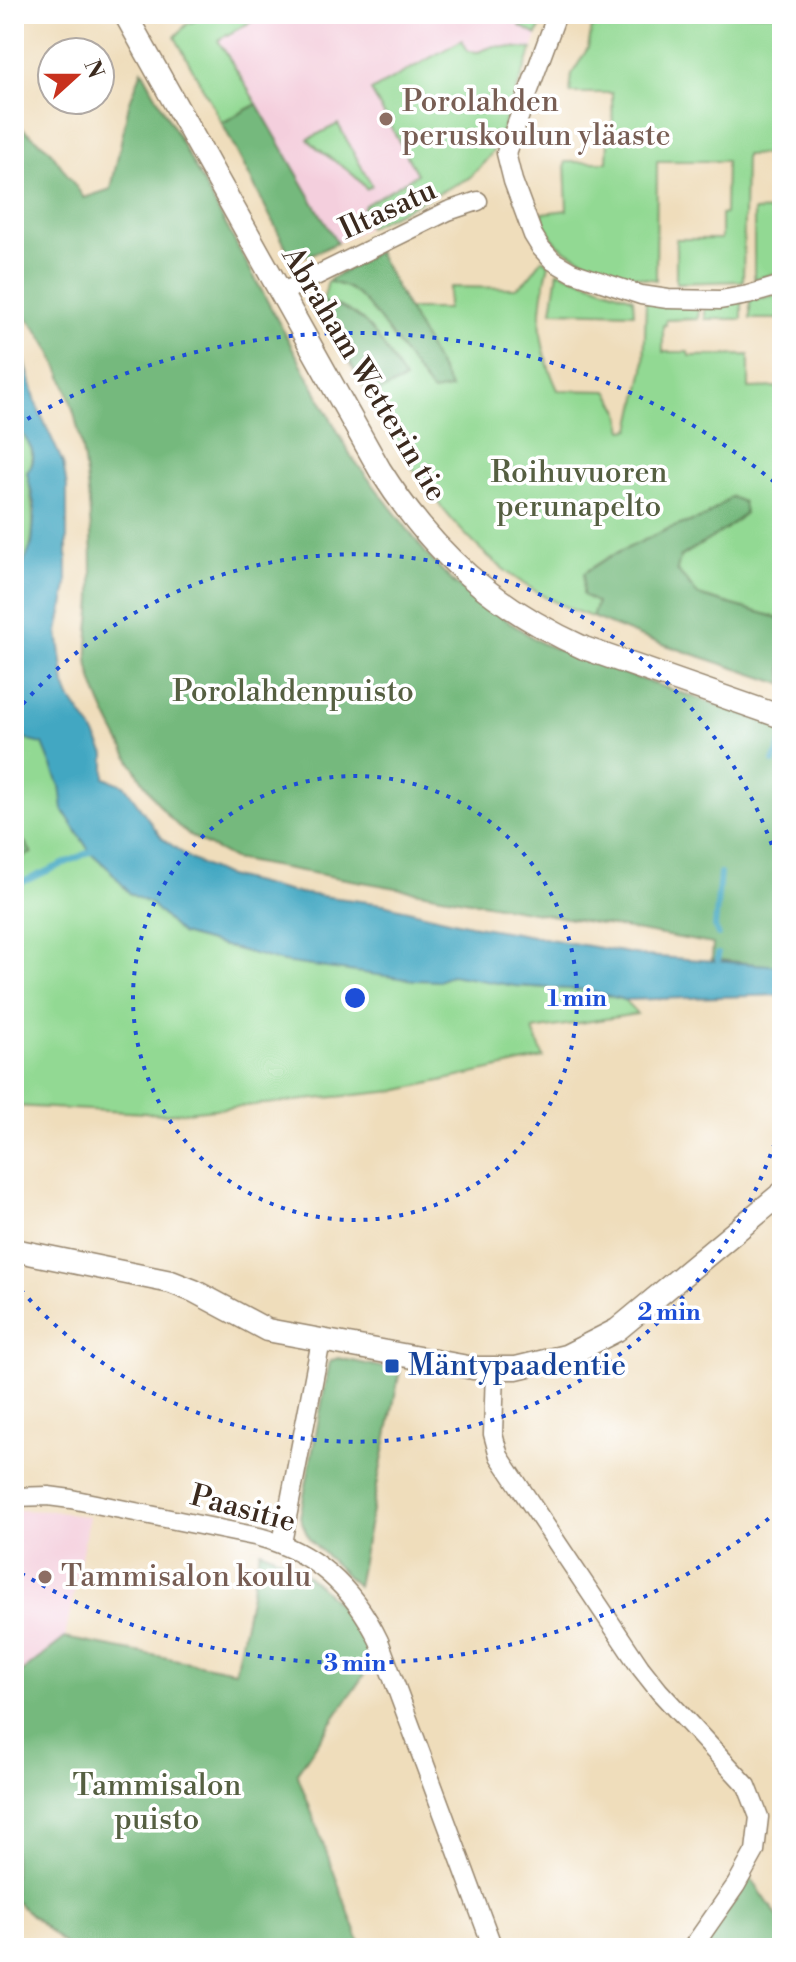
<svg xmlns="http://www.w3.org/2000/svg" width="796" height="1962" font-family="'Libre Bodoni',serif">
<rect width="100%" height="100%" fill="#fff"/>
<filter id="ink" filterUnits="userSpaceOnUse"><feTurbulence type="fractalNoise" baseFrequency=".0125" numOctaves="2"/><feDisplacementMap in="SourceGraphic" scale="16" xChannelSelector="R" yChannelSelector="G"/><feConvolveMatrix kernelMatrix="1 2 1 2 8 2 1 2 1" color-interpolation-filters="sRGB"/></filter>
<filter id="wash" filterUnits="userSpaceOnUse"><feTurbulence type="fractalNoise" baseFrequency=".006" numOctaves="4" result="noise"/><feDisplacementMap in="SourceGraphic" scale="32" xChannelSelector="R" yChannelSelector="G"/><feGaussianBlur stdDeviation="1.8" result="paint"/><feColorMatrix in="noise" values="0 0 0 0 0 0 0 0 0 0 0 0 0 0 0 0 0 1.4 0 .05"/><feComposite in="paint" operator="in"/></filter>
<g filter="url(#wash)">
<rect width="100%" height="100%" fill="#efddbb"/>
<g fill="#f4cfdd">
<path d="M204,14H545L501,133L492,153L481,166L469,178L337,243Z"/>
<path d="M14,1510L52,1511L89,1517L65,1638L14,1678Z"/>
</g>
<g fill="#92d993" stroke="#668258" stroke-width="2">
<path d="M210,14H265L218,40L257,104L222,123L175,37L187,24Z"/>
<path d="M521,14H545L537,35L520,26Z"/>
<path d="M588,14H782V140H771V154L745,155L743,281L676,283V239H721V215L725,214L726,161H657L656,280C630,276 573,261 556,242C548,234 545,223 542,213L567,210L565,162H607L608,138H613L612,93H570L572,74L588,48L594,16Z"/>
<path d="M462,40L468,51L478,52L494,46L532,49L501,133L492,153L481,166L469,178L369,227L362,210L365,205L417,174L371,91Z"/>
<path d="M338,124L372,186L366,189C352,168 324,158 308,139Z"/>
<path d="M782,210V272L754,279V211Z"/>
<path d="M377,252L408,309H447L450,287L516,288C529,281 534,269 543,259L549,264C537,313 536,343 558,390L608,391L619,409L624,430L631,429L644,369L646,301L699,306L698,319L666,320V325H663V352H688L689,356L749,355V388L782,387V619L698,595L676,570L679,558L726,529L731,497L705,517L668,529L609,557L585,573L597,603L592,617C453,572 387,429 321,310L328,281Z"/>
<path d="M558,271L633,298L634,313L552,311Z"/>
<path d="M782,294V319H750V300Z"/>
<path d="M742,301V319H705V306Z"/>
<path d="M14,420C26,435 40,455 27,472C35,510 38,552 14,586Z"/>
<path d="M14,689L103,838L515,986L586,990L625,1000L637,1014L533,1030L544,1058L395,1091L165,1114L14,1106Z"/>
</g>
<g fill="#75b97d" stroke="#58724e" stroke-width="2">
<path d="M142,70L351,456L429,557L455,584L482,604L541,643L577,658L745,714L782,730V967L712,959L713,944L233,859C216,848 192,840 177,825C147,797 97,707 89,667C85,645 92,618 92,595C93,515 86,405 42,337C35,325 23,315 14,305V122L49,149L84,198L111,189L129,104Z"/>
<path d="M257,104L337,243C322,249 306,260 290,255L222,123Z"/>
<path d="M377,252L451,389L433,392C410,367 375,304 351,290C345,285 335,284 328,281Z"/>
<path d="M323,302C369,310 381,344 405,380L369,396L321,310Z"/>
<path d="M731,497L743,502L745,513L726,529L680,557L677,570L698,595L782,619V684L639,636L592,617L597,603L583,595L584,573L609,557L668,529L705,517Z"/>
<path d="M14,826L32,853L14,860Z"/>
<path d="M338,1358L400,1371L357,1586L309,1539L300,1517L330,1361Z"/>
<path d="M260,1550C308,1567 357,1613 372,1663L297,1773L362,1948H69L14,1900V1678L65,1638L235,1671Z"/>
<path d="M751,1878L782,1923V1948H702Z"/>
</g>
<path fill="#42a7c2" stroke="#3e6870" stroke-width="2" d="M14,343L24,357L37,406L63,463L67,487V586L58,632L65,685L70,698L93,731L105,754V778L124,785L162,838L192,860L224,875L291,892L383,904L470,925L645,956L782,966V995L625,1000L586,990L515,986L451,975L439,981L414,980L283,962L181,934L151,904L130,894L110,870L90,852L63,810L60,786L43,744L30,741L14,731V716L17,709L14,698V586L32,544L35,508L27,472C44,453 22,438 15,421C10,410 14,358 14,343Z"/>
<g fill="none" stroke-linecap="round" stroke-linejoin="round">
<g stroke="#42a7c2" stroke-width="6">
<path d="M774,762L781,744"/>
<path d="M16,885L90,852"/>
<path d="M718,935L715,927L720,874"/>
<path d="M718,960V954"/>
</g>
</g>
</g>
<g filter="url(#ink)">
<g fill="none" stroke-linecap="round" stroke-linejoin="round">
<g stroke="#95846c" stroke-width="21">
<g id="minor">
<path d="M557,14L506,153L513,181L533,235L541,248L553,261L572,272L641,295L668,299L720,300L748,295L782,285"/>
<path d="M281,293L448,211L478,201"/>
<path d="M495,1369L493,1434L499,1456L640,1667L659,1691L747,1786L759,1817L755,1851L736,1885L692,1948"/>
<path d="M14,1497L48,1496L71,1499L259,1537C315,1552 354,1589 379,1641L493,1948"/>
<path d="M282,1543L321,1341"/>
</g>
</g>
<g stroke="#95846c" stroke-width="25">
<g id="tertiary">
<path d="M125,14L380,470C433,554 494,607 584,648L782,717"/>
<path d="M14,1250L171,1282L194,1291L267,1330L473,1368H516L566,1356L617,1330L782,1193"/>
</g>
</g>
<use href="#minor" stroke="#fff" stroke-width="18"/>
<use href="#tertiary" stroke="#fff" stroke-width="22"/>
</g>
</g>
<g fill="none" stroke="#1d4ed8" stroke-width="4" stroke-dasharray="4 8">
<circle cx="355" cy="998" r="222"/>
<path d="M782 1120A444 444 0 0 1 15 1283M15 713A444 444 0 0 1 782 876"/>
<path d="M778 1511A665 665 0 0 1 17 1571M17 425A665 665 0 0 1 778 485"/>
</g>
<g fill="#8d6e63" stroke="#fff" stroke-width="3">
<circle cx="386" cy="119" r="8"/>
<circle cx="45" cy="1577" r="8"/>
</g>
<rect fill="#1a4fb4" stroke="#fff" stroke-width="3" x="384" y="1358" width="16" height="16" rx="4"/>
<g text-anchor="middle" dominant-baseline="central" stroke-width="7" stroke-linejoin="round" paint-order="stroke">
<g font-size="30" fill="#785e54" stroke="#fff" text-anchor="start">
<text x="402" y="102">Porolahden<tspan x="402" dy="34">peruskoulun yläaste</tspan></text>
<text x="61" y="1577">Tammisalon koulu</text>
</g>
<g font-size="30" fill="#3b2a1e" stroke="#fff">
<text transform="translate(388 210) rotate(-25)">Iltasatu</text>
<text transform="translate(364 374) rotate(59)">Abraham Wetterin tie</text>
<text transform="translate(243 1509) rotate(15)">Paasitie</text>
</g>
<g font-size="30" fill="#555f41" stroke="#fff">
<text x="579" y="473">Roihuvuoren<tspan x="579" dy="34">perunapelto</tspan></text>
<text x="293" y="692">Porolahdenpuisto</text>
<text x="157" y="1786">Tammisalon<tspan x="157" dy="34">puisto</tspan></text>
</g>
<g font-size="30" fill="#164399" stroke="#fff" text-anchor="start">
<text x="408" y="1366">Mäntypaadentie</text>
</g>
</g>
<circle cx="355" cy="998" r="12" fill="#1d4ed8" stroke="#fff" stroke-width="4"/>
<g font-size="24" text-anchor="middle" font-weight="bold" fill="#1d4ed8" stroke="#fff" stroke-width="7" stroke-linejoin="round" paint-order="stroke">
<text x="577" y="1006">1 min</text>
<text x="669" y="1320">2 min</text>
<text x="355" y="1671">3 min</text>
</g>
<rect width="796" height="1962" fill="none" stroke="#fff" stroke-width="48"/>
<g transform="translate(76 76) rotate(69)"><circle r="38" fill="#ffffff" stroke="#b1aaa5" stroke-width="2"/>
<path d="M0-6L14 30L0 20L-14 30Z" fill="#c8321e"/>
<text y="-12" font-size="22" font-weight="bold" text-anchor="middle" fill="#3b2a1e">N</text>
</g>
</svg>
